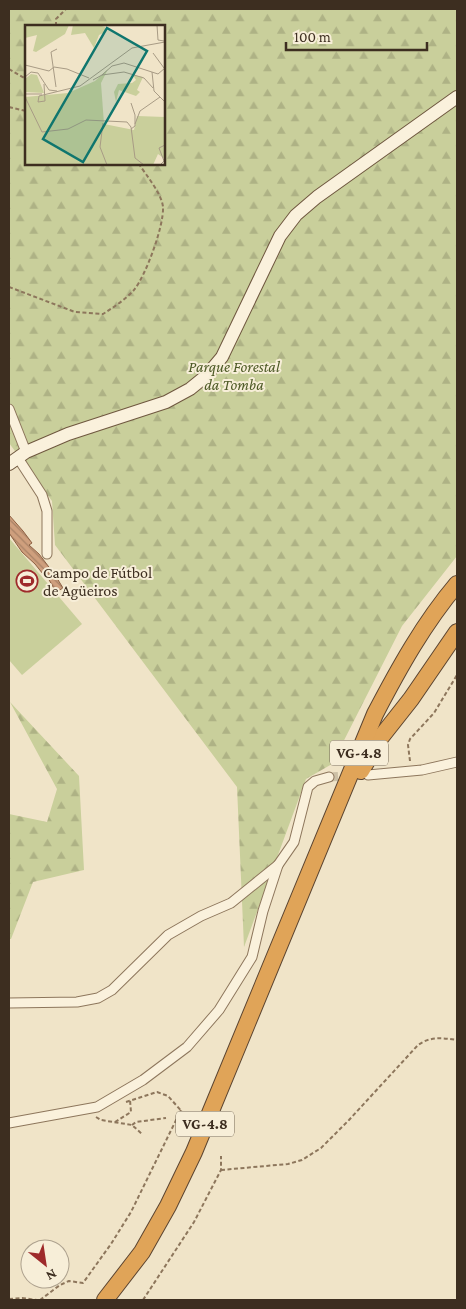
<svg xmlns="http://www.w3.org/2000/svg" width="466" height="1309" font-family="'Crimson Pro',serif">
<defs>
<pattern id="forest-firs" width="22" height="20" patternUnits="userSpaceOnUse" patternTransform="scale(1.25)"><rect width="22" height="20" fill="#c9cf9b"/><path d="M5 1l3.5 6h-7zM16 11l3.5 6h-7z" fill="#aeb285"/></pattern>
<pattern id="building-back-hatch" width="6" height="6" patternUnits="userSpaceOnUse" patternTransform="scale(1.25)"><rect width="6" height="6" fill="#cf9f7d"/><path d="M-1 5l2 2M0 0l6 6M5-1l2 2" fill="none" stroke="#a98266"/></pattern>
</defs>
<rect width="100%" height="100%" fill="#f0e4c8"/>
<g fill="url(#forest-firs)" fill-rule="evenodd">
<path d="M9,9H457V556L402,626L332,764L306,779L244,947L237,787L55,545L52,501L9,443ZM26,26H164V164H26Z"/>
<path d="M10,702L79,776L84,870L33,882L11,939H9V814L47,822L57,789Z"/>
</g>
<path fill="#c9cf9b" d="M9,538L82,624L22,675L9,660Z"/>
<path fill="url(#building-back-hatch)" stroke="#8d5f41" d="M9,515L23,531L32,543L29,545L39,554L55,575L63,588L56,592L48,578L47,579L35,564L22,552L9,533Z"/>
<g fill="none" stroke-linecap="round" stroke-linejoin="round">
<path stroke="#ccc0a6" stroke-width="9" stroke-dasharray="9 4.5" stroke-linecap="butt" d="M329,777L351,776"/>
<g stroke="#8d765c" stroke-width="11">
<g id="street">
<path d="M9,409L26,452"/>
<path d="M18,458L42,495L47,511V554"/>
<path d="M368,775L422,770L457,762"/>
<path d="M9,1003L77,1002L98,998L112,990L168,935L201,916L231,903L278,865L294,842L308,787L315,781L329,777"/>
<path d="M9,1123L97,1107L143,1080L187,1047L219,1010L252,957L263,911L278,865"/>
</g>
</g>
<g stroke="#6f573f" stroke-width="14">
<path id="secondary" d="M9,464L26,452L68,434L166,402L190,389L206,376L222,357L280,236L296,215L317,197L457,97"/>
</g>
<g stroke="#5b4430" stroke-width="18">
<g id="highway">
<path d="M361,771L381,737L411,699L457,632"/>
<path d="M105,1300L142,1252L168,1206L194,1152L375,714C399,668 424,623 457,584"/>
</g>
</g>
<g stroke="#8d765c" stroke-width="2" stroke-dasharray="4 2.5" stroke-linecap="butt">
<path d="M56,26V19L66,9"/>
<path d="M9,69L26,79"/>
<path d="M9,107L26,111"/>
<path d="M9,287L75,312L103,314C114,307 126,299 134,290C146,275 164,226 163,207C162,194 146,175 139,164"/>
<path d="M410,761L408,745L410,739L434,713L457,675"/>
<path d="M126,1102L157,1092L168,1096L185,1115"/>
<path d="M96,1117L101,1120L132,1125L142,1134"/>
<path d="M115,1122L131,1112L130,1100"/>
<path d="M132,1125L136,1122L166,1118"/>
<path d="M221,1170L288,1164L302,1160L321,1148L349,1120L418,1045C431,1036 442,1038 457,1040"/>
<path d="M9,1299L22,1298L37,1300"/>
<path d="M40,1300L60,1285L69,1281L83,1283L111,1244L131,1212L181,1110"/>
<path d="M143,1300L194,1222L221,1170V1156"/>
</g>
<use href="#street" stroke="#faf1dc" stroke-width="9"/>
<use href="#secondary" stroke="#faf1dc" stroke-width="12"/>
<use href="#highway" stroke="#e0a458" stroke-width="16"/>
</g>
<defs>
<g id="stadium-ring" transform="scale(1.125)"><circle r="9.5" fill="#f7eed8" stroke="#9e2a2b" stroke-width="1.5"/><path d="M0-5a6.5 5 0 1 0 0 10a6.5 5 0 1 0 0-10ZM-3.5-1.8h7v3.6h-7Z" fill="#9e2a2b"/></g>
</defs>
<g fill-rule="evenodd">
<use href="#stadium-ring" x="27" y="581"/>
</g>
<g text-anchor="middle" dominant-baseline="central" stroke-width="4" stroke-linejoin="round" paint-order="stroke">
<g fill="#f7eed8" stroke="#756857" stroke-width="1">
<rect x="330" y="740.5" width="58" height="25" rx="4"/>
<rect x="176" y="1111.5" width="58" height="25" rx="4"/>
</g>
<g font-size="15" font-weight="bold" fill="#3d2e20">
<text x="359" y="753">VG-4.8</text>
<text x="205" y="1124">VG-4.8</text>
</g>
<g font-size="16" font-style="italic" fill="#4d5a26" stroke="#f7eed8">
<text x="234" y="366">Parque Forestal<tspan x="234" dy="18">da Tomba</tspan></text>
</g>
<g font-size="16" fill="#3d2e20" stroke="#f7eed8" text-anchor="start">
<text x="43" y="572">Campo de Fútbol<tspan x="43" dy="18">de Agüeiros</tspan></text>
</g>
</g>
<g transform="translate(25 25)">
<rect width="140" height="140" fill="#f0e4c8"/>
<path d="M0,0H44L40,9L11,27L8,26L12,10L0,13ZM48,0H74L80,2V7L74,10L69,23L60,8L46,10ZM83,44L76,58L79,99L109,105L112,91L140,92V134L133,129L128,140H0V72L43,68L70,56ZM6,49L12,50L19,68L0,67V54ZM108,50L118,52L112,65L115,67L111,71L94,65L91,77L89,67L93,59L107,58L111,55Z" fill="#c9cf9b"/>
<path fill="none" stroke="#a89b85" stroke-width="1" d="M132,0L133,15L139,16M128,28L139,43M0,40L24,46L29,42L42,44L64,53M127,47L129,66L140,77M77,50L87,41L99,38L133,49L140,43M0,52L6,47L13,48L24,65L32,66M68,55L77,50L99,47L119,53L128,63M31,62L26,27L32,24M0,69H17M0,72L17,107L43,104L61,95L102,97L106,102L110,133L119,140M13,77L14,71L55,61L107,23L140,17M13,77L20,76L19,59M106,78L110,90V101L106,104M78,98L75,122L82,140M110,99L115,86L135,72M135,140L139,136L134,123L140,120"/>
<path fill="#0f766e" fill-opacity="0.15" stroke="#0f766e" stroke-width="2.5" d="M82,3L122,26L58,137L18,114Z"/>
<rect width="140" height="140" fill="none" stroke="#3d2e20" stroke-width="2.5"/>
</g>
<rect width="466" height="1309" fill="none" stroke="#3d2e20" stroke-width="20"/>
<g transform="translate(45 1264) rotate(150)"><circle r="24" fill="#f7eed8" stroke="#ada18e"/>
<path d="M0-4L9 19L0 12L-9 19Z" fill="#9e2a2b"/>
<text y="-8" font-size="14" font-weight="bold" text-anchor="middle" fill="#3d2e20">N</text>
</g>
<path d="M286 42v8h141v-8" fill="none" stroke="#3d2e20" stroke-width="2.5"/>
<text x="294" y="42" font-size="15" fill="#3d2e20" stroke="#f7eed8" stroke-width="4" paint-order="stroke">100 m</text>
</svg>
